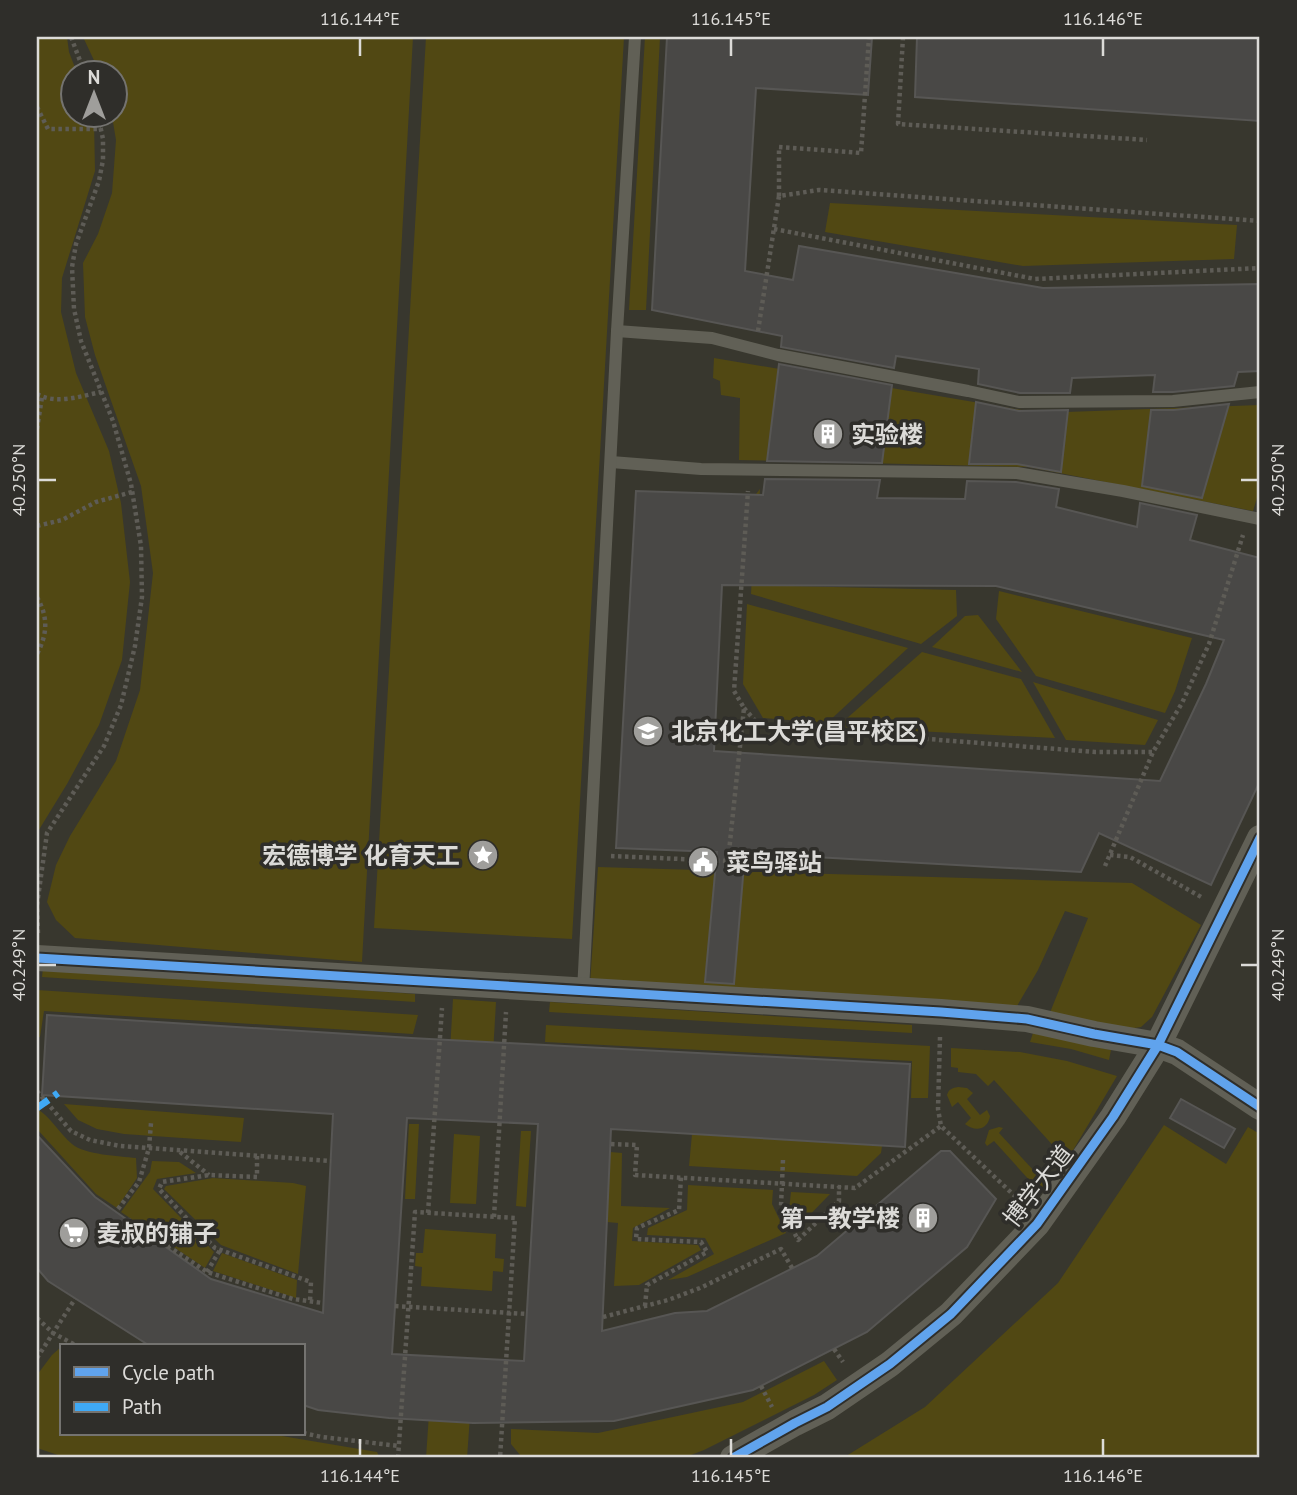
<svg xmlns="http://www.w3.org/2000/svg" width="1297" height="1495" font-family="'PT Sans','Noto Sans SC',sans-serif">
<rect width="100%" height="100%" fill="#2e2d2b"/>
<path fill="#38372e" fill-rule="evenodd" d="M37,37H1260V1458H37ZM74,74H116V116H74ZM61,1346H303V1434H61Z"/>
<g fill="#514813">
<path d="M37,37H67L69,52L77,73L74,74V116H92L94,121L95,171L62,278L61,312L76,373L109,451L121,503L130,582L122,660L99,725L67,784L37,833Z"/>
<path d="M83,37H413L362,962L75,938L56,920L47,902L56,865L70,836L116,761L140,690L153,573L141,486L95,355L85,317L83,263L98,234L112,193L116,140L112,116H116V74L100,73Z"/>
<path d="M426,37H624L572,939L374,928Z"/>
<path d="M645,37H660L646,310H629Z"/>
<path d="M830,203L1237,225L1234,259L1023,266L825,232Z"/>
<path d="M714,358L1039,413L1260,405V488L1253,511L1029,467L739,460L740,398L721,395L720,381L713,378Z"/>
<path d="M760,489L754,585L956,590L957,616L921,644L751,594L756,494Z"/>
<path d="M999,591L1192,638L1175,691L1165,713L1036,676L996,619Z"/>
<path d="M747,604L908,648L827,723L763,718L743,684Z"/>
<path d="M978,615L1022,672L932,647L965,616Z"/>
<path d="M922,652L1021,679L1055,738L837,727Z"/>
<path d="M1033,682L1158,720L1145,745L1066,740Z"/>
<path d="M598,867L1132,883L1201,925L1152,1017L1141,1027L1127,1029L1049,1015L1088,918L1065,911L1038,970L1017,1006L590,984Z"/>
<path d="M43,968L415,994V1002L42,977Z"/>
<path d="M37,990L418,1015L413,1034L44,1011L40,1037H37Z"/>
<path d="M453,999L496,1002L490,1105L447,1102Z"/>
<path d="M550,1002L912,1025V1033L549,1012Z"/>
<path d="M546,1025L930,1046L928,1098H911L912,1061L545,1042Z"/>
<path d="M1033,1033L1111,1050L1109,1060L1071,1049L1030,1042Z"/>
<path d="M951,1048L1020,1052L1067,1061L1117,1076L1069,1157L1060,1166L1051,1156L1057,1150L994,1080L988,1086L976,1074L958,1072V1068L951,1067Z"/>
<path d="M958,1087L967,1088L973,1093L967,1099L980,1115L987,1110L990,1116C988,1130 975,1132 965,1124L971,1118L958,1102L952,1107L947,1095C949,1089 952,1088 958,1087Z"/>
<path d="M64,1104L244,1118L241,1142L124,1134L97,1129L78,1120Z"/>
<path d="M37,1109C51,1117 59,1133 72,1144C85,1155 119,1156 136,1158L137,1178L117,1208L96,1194L37,1129Z"/>
<path d="M409,1124H419L415,1199H405Z"/>
<path d="M1164,1125L1226,1164L1248,1127L1260,1134V1458H843L925,1407L1058,1283Z"/>
<path d="M999,1127L1003,1128L999,1133L1036,1173L1042,1169L1045,1173L1048,1184C1045,1194 1037,1195 1028,1192L1025,1188L1031,1182L994,1141L987,1146L985,1143L989,1130Z"/>
<path d="M521,1131H531L526,1207L516,1206Z"/>
<path d="M454,1134L480,1136L476,1204L450,1203Z"/>
<path d="M692,1134L882,1146L881,1153L857,1176L689,1166Z"/>
<path d="M610,1152L622,1153L621,1206L670,1208L633,1228L632,1241L698,1245L701,1250L639,1285L614,1286L618,1223L607,1222Z"/>
<path d="M152,1161L179,1162L196,1173L157,1179L153,1189L214,1252L205,1268L121,1212L150,1172Z"/>
<path d="M213,1178L293,1183L306,1186L298,1274L221,1245L164,1189L166,1186Z"/>
<path d="M688,1185L773,1190L772,1204L786,1233L687,1277L668,1280L714,1254L705,1238L647,1235L648,1228L687,1210Z"/>
<path d="M791,1192L830,1194L798,1227L789,1210Z"/>
<path d="M425,1229L496,1234L495,1258L504,1259L503,1272L493,1271L492,1291L421,1286L422,1267L415,1266L416,1253H423Z"/>
<path d="M222,1253L297,1280L296,1298L213,1271Z"/>
<path d="M61,1347V1434H270L377,1452L380,1458H67L37,1448V1375L52,1355Z"/>
<path d="M824,1361L837,1380L814,1395L704,1450L683,1458H520V1455L511,1444V1429L598,1433L743,1402Z"/>
<path d="M429,1414L470,1416L467,1458H426Z"/>
</g>
<g fill="#494846" stroke="#575654" stroke-width="2" fill-rule="evenodd">
<path d="M667,37H872L868,95L756,88L745,271L793,280L799,246L1043,288L1260,284V371L1238,372L1234,386L1173,392H1153L1155,375L1072,378L1070,393H1020L978,384L979,369L896,356L894,368L781,347L782,336L652,310Z"/>
<path d="M917,37H1260V121L915,97Z"/>
<path d="M779,364L892,385L882,463L767,461Z"/>
<path d="M976,402L1019,411L1068,410L1061,472L1017,464H969Z"/>
<path d="M1229,404L1202,498L1142,486L1151,410H1174Z"/>
<path d="M765,479L880,480L877,498L965,499L967,481L1016,482L1059,489L1056,507L1137,527L1140,503L1197,515L1190,540L1260,558V781L1211,885L1099,833L1081,872L745,853L734,984L705,982L717,852L616,848L636,491L763,495ZM722,585L996,586L1224,640L1206,684L1160,781L714,751Z"/>
<path d="M47,1015L411,1038L910,1064L905,1147L611,1129L602,1331L675,1313L707,1311L817,1256L941,1151H950L996,1199L967,1247L867,1332L753,1390L614,1421L473,1423L389,1418L318,1410L303,1405V1346H150L48,1281L37,1268V1135L95,1197L211,1279L323,1313L333,1114L42,1095ZM407,1118L538,1124L524,1361L392,1354Z"/>
<path d="M1181,1099L1235,1129L1224,1148L1170,1118Z"/>
</g>
<g fill="none" stroke-linecap="round" stroke-linejoin="round">
<g stroke="#5e5c56" stroke-width="4.5" stroke-dasharray="3.5 3.5" stroke-linecap="butt">
<path d="M71,37L85,74"/>
<path d="M903,37L898,124L1147,140"/>
<path d="M37,107L48,129H101"/>
<path d="M779,196V147L861,153L869,37"/>
<path d="M774,229L1035,279L1260,268"/>
<path d="M758,331L779,196L819,190L1260,221"/>
<path d="M37,394C56,405 81,396 101,392"/>
<path d="M37,429L42,397"/>
<path d="M37,526L62,520L96,502L132,492"/>
<path d="M37,597C48,617 48,633 37,654"/>
<path d="M744,708L758,724L786,728L1095,752H1153"/>
<path d="M1110,855L1130,857L1203,898"/>
<path d="M611,856L728,861L744,708L734,691L748,491"/>
<path d="M1105,866L1153,752L1182,703L1209,644L1243,535"/>
<path d="M38,933L37,905L47,833L104,746L121,705L135,646L142,597L141,546L131,484L113,421L81,341L74,309L72,267L76,244L99,181L103,160V139L98,116"/>
<path d="M940,1037L938,1109L941,1126L1020,1201"/>
<path d="M37,1091L71,1131L90,1140L120,1146L331,1161"/>
<path d="M611,1144L637,1145L635,1175L855,1188L941,1126"/>
<path d="M180,1152L209,1175"/>
<path d="M257,1156V1177L209,1175L162,1182L159,1189L215,1248L311,1282L310,1301"/>
<path d="M783,1160L781,1206L798,1240L839,1201V1186"/>
<path d="M118,1209L139,1182L149,1148L151,1123"/>
<path d="M428,1213L442,1008"/>
<path d="M494,1217L506,1012"/>
<path d="M128,1222L129,1220L207,1272L293,1299L323,1303"/>
<path d="M207,1272L220,1250"/>
<path d="M395,1306L527,1314"/>
<path d="M645,1306L647,1285L707,1252L701,1242L636,1239L637,1228L679,1210L681,1177"/>
<path d="M603,1317L668,1300L700,1288L781,1249L792,1268"/>
<path d="M37,1318L53,1333L77,1346"/>
<path d="M834,1349L843,1362"/>
<path d="M37,1358L75,1299"/>
<path d="M761,1386L772,1407"/>
<path d="M303,1433L322,1437L399,1446"/>
<path d="M398,1458L415,1212L515,1218L500,1458"/>
</g>
<g stroke="#616056" stroke-width="12">
<path d="M617,331L712,338L778,355L968,391L1019,402L1173,401L1260,392"/>
<path d="M611,462L701,469L1017,473L1123,491L1260,519"/>
<path d="M583,991L617,331L635,37"/>
</g>
<g stroke="#616056" stroke-width="26">
<path d="M37,958L941,1012L1027,1019L1094,1034L1158,1045L1177,1052L1260,1107"/>
<path d="M733,1458L795,1423L827,1407L890,1364L951,1314L1037,1224L1113,1117L1158,1045L1260,838"/>
</g>
<path stroke="#3fa9f5" stroke-width="7" stroke-dasharray="14 7" stroke-linecap="butt" d="M37,1108L58,1093"/>
<g stroke="#2f2e2a" stroke-width="13">
<g id="cycleway">
<path d="M37,958L941,1012L1027,1019L1094,1034L1158,1045L1177,1052L1260,1107"/>
<path d="M733,1458L795,1423L827,1407L890,1364L951,1314L1037,1224L1113,1117L1158,1045L1260,838"/>
</g>
</g>
<use href="#cycleway" stroke="#60a3ed" stroke-width="9"/>
</g>
<path fill="none" stroke="#dcdbd8" stroke-width="2.5" d="M360,38V56M731,38V56M1103,38V56M38,480H56M1241,480H1258M38,965H56M1241,965H1258M360,1439V1456M731,1439V1456M1103,1439V1456"/>
<defs>
<g id="building-disc" transform="scale(1.575)"><circle r="9.5" fill="#9f9e9b" stroke="#2f2e2a"/><path d="M-4-6H4V6H1V3H-1V6H-4ZM-2.5-4.3h1.7v1.8h-1.7ZM.8-4.3h1.7v1.8H.8ZM-2.5-1h1.7V.8h-1.7ZM.8-1h1.7V.8H.8Z" fill="#fff"/></g>
<g id="university-disc" transform="scale(1.575)"><circle r="9.5" fill="#9f9e9b" stroke="#2f2e2a"/><path d="M0-5L7-2L0 1L-7-2ZM-4 1L0 2.5L4 1V4Q0 6-4 4Z" fill="#fff"/></g>
<g id="sight-disc" transform="scale(1.575)"><circle r="9.5" fill="#9f9e9b" stroke="#2f2e2a"/><path d="M0-6L1.8-2.2L6-1.7L2.9 1.2L3.7 5.4L0 3.3L-3.7 5.4L-2.9 1.2L-6-1.7L-1.8-2.2Z" fill="#fff"/></g>
<g id="civic-disc" transform="scale(1.575)"><circle r="9.5" fill="#9f9e9b" stroke="#2f2e2a"/><path d="M-.6-6.5H3V-4.5H.6V-3L4-1V1h2V6H-6V1h2V-1L-.6-3ZM-1.2 2.5V6h2.4V2.5Z" fill="#fff"/></g>
<g id="supermarket-disc" transform="scale(1.575)"><circle r="9.5" fill="#9f9e9b" stroke="#2f2e2a"/><path d="M-6-5.5h2.5l.6 2H6L4.5 2H-2.5L-4.4-4H-6ZM-1.5 3.2a1.3 1.3 0 1 0 .1 0ZM3 3.2a1.3 1.3 0 1 0 .1 0Z" fill="#fff"/></g>
</defs>
<g fill-rule="evenodd">
<use href="#building-disc" x="828" y="434"/>
<use href="#university-disc" x="648" y="731"/>
<use href="#sight-disc" x="483" y="855"/>
<use href="#civic-disc" x="703" y="862"/>
<use href="#building-disc" x="923" y="1218"/>
<use href="#supermarket-disc" x="74" y="1233"/>
</g>
<g text-anchor="middle" dominant-baseline="central" stroke-width="7" stroke-linejoin="round" paint-order="stroke">
<g font-size="24" font-weight="bold" fill="#dcdbd8" stroke="#2f2e2a" text-anchor="start">
<text x="851" y="434">实验楼</text>
<text x="671" y="731">北京化工大学(昌平校区)</text>
<text x="460" y="855" text-anchor="end">宏德博学 化育天工</text>
<text x="726" y="862">菜鸟驿站</text>
<text x="900" y="1218" text-anchor="end">第一教学楼</text>
<text x="97" y="1233">麦叔的铺子</text>
</g>
<g font-size="24" fill="#dcdbd8" stroke="#2f2e2a">
<text transform="translate(1038 1186) rotate(-52)">博学大道</text>
</g>
</g>
<rect width="1297" height="1495" fill="none" stroke="#2f2e2a" stroke-width="77"/>
<rect x="60" y="1344" width="245" height="91" fill="#2f2e2a" stroke="#747370" stroke-width="2"/>
<rect x="74" y="1367" width="35" height="10" fill="#60a3ed" stroke="#747370" stroke-width="2"/>
<text x="122" y="1380" font-size="21" fill="#dcdbd8">Cycle path</text>
<rect x="74" y="1402" width="35" height="10" fill="#3fa9f5" stroke="#747370" stroke-width="2"/>
<text x="122" y="1414" font-size="21" fill="#dcdbd8">Path</text>
<g transform="translate(94 94)"><circle r="33" fill="#2f2e2a" stroke="#747370" stroke-width="2"/>
<path d="M0-5L12 26L0 18L-12 26Z" fill="#9f9e9b"/>
<text y="-10" font-size="19" font-weight="bold" text-anchor="middle" fill="#dcdbd8">N</text>
</g>
<rect x="38" y="38" width="1220" height="1418" fill="none" stroke="#dcdbd8" stroke-width="2.5"/>
<g font-size="18" text-anchor="middle" fill="#dcdbd8">
<text x="360" y="25">116.144°E</text>
<text x="731" y="25">116.145°E</text>
<text x="1103" y="25">116.146°E</text>
<text transform="translate(19 480) rotate(-90)" y="6">40.250°N</text>
<text transform="translate(1278 480) rotate(-90)" y="6">40.250°N</text>
<text transform="translate(19 965) rotate(-90)" y="6">40.249°N</text>
<text transform="translate(1278 965) rotate(-90)" y="6">40.249°N</text>
<text x="360" y="1482">116.144°E</text>
<text x="731" y="1482">116.145°E</text>
<text x="1103" y="1482">116.146°E</text>
</g>
</svg>
